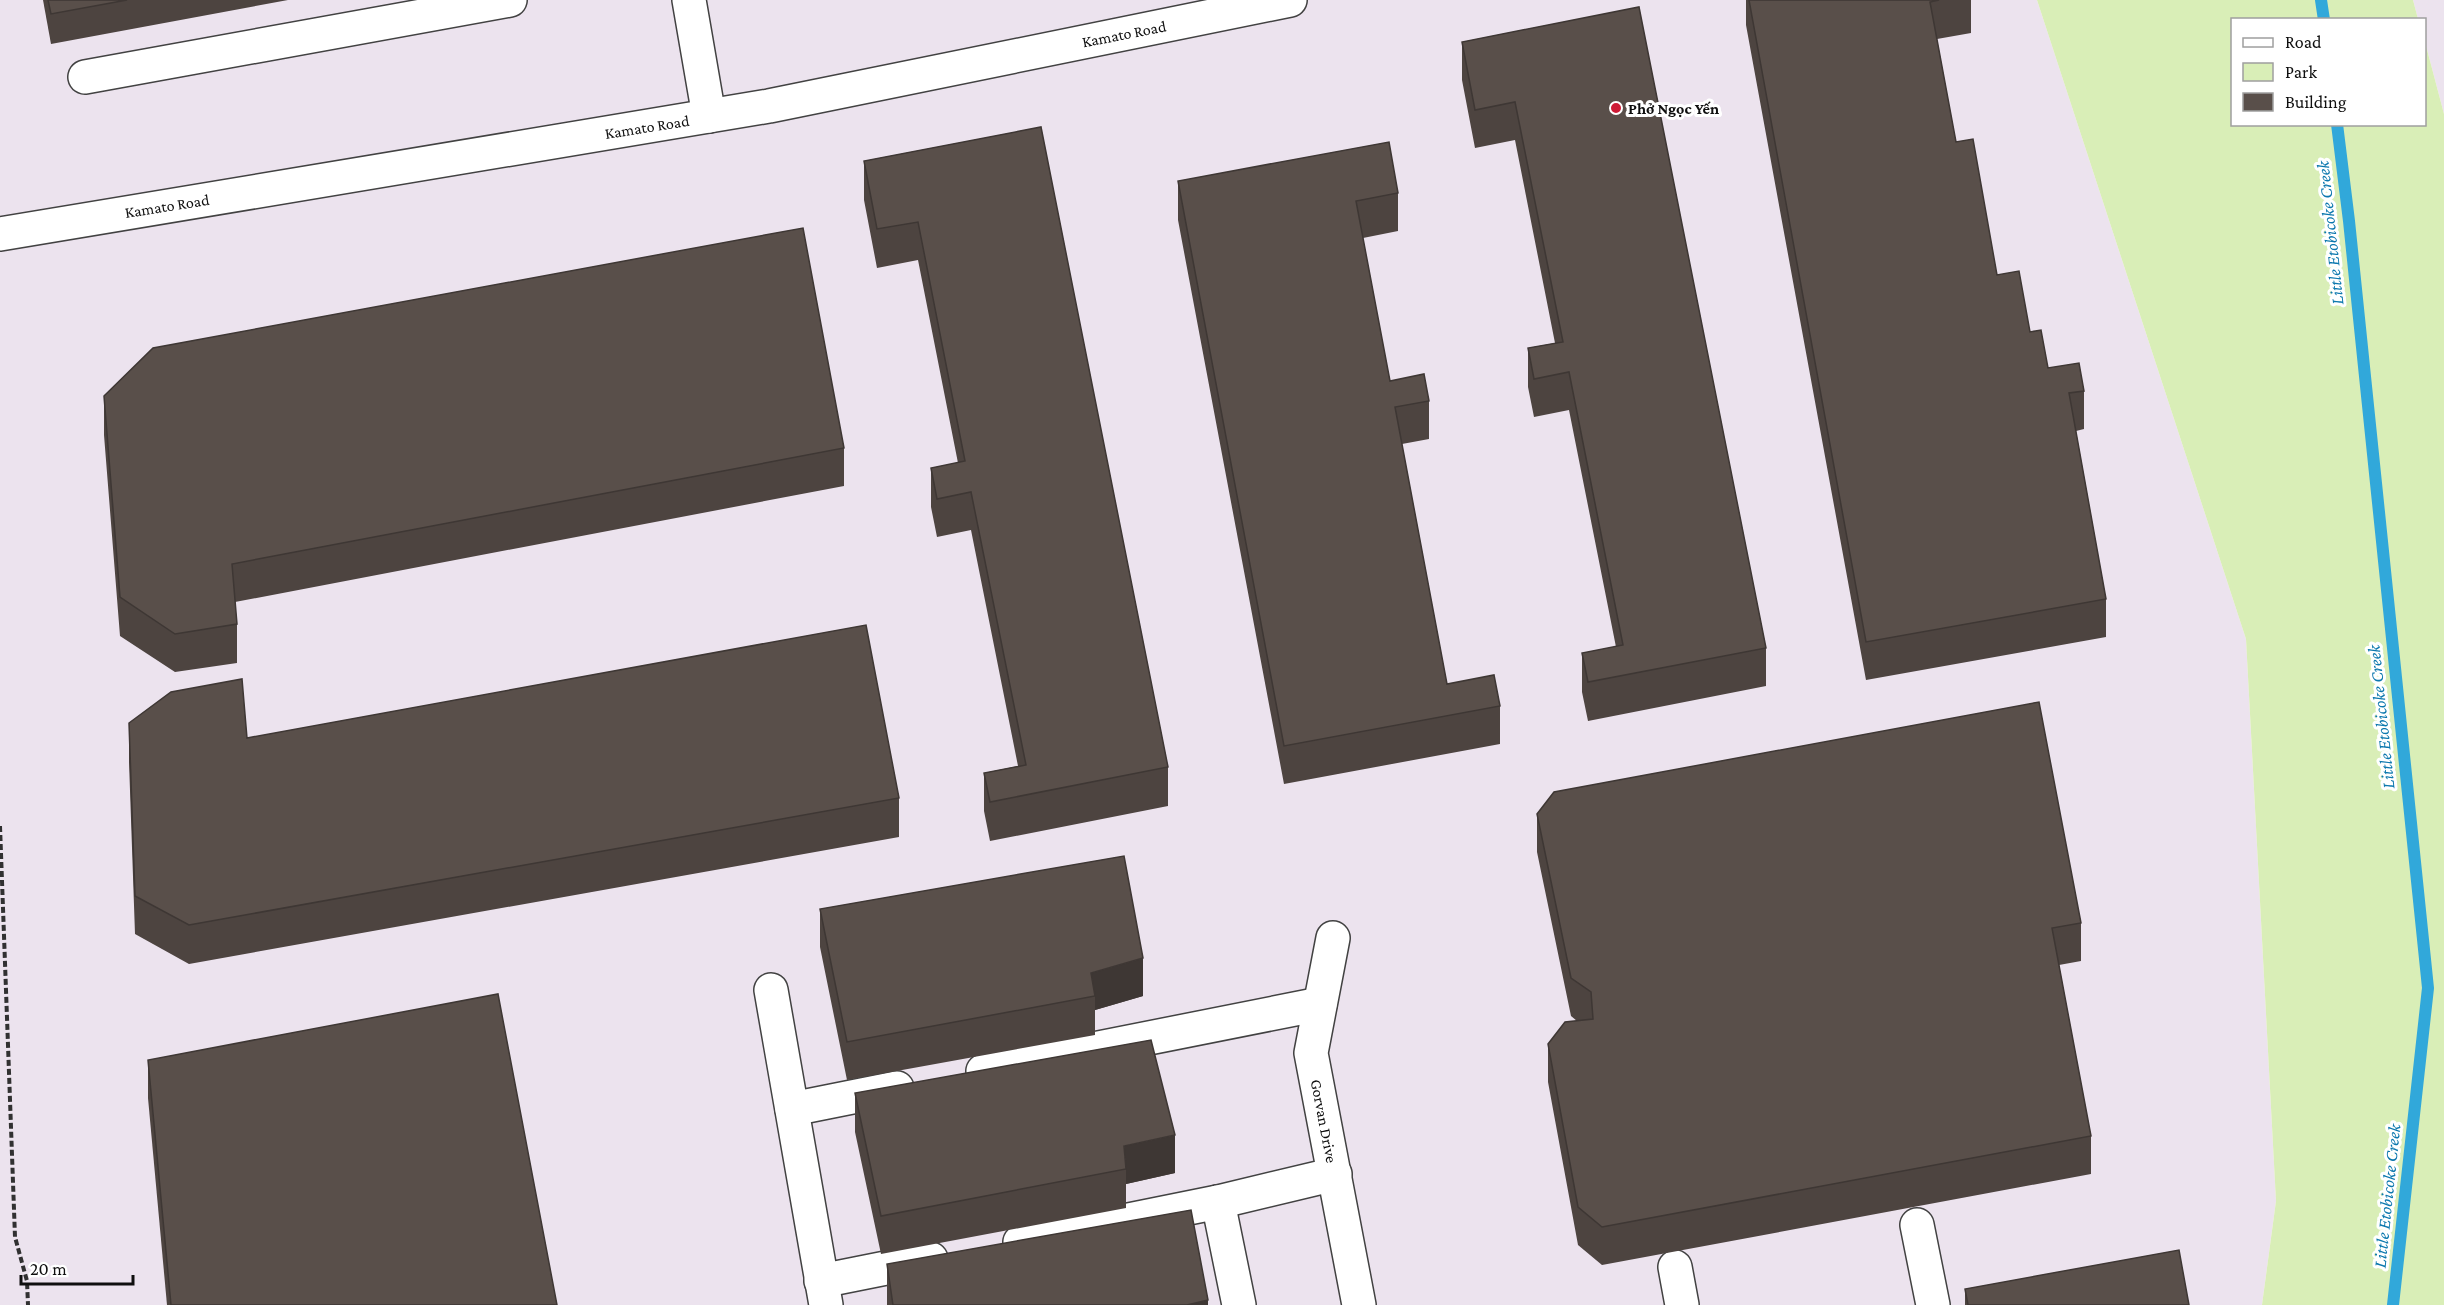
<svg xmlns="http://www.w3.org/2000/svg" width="2444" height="1305" font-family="'Crimson Pro',serif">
<rect width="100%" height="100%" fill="#fffbf2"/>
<g fill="#ece3ee">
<path d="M0,0H2037L2246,639L2276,1201L2262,1305H0Z"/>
<path d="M2413,0H2444V114L2425,42L2424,20L2418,19Z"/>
</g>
<path fill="#d9eeb7" d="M2037,0H2413L2418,19L2232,20V124H2424L2425,42L2444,114V1305H2262L2276,1201L2246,639Z"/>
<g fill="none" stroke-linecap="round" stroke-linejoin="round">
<g stroke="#31a8da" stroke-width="12">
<path d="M2321,0L2324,20"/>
<path d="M2337,124L2349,221L2428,988L2393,1305"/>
</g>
<g stroke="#424242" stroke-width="36">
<g id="minor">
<path d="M689,0L709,116"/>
<path d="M85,77L510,0"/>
<path d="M0,234L769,106L1290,0"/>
<path d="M1333,938L1311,1053L1359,1305"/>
<path d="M771,990L826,1305"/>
<path d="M983,1071L1320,1004"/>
<path d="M792,1109L897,1088"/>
<path d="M1218,1202L1239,1305"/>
<path d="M1917,1225L1933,1305"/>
<path d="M1020,1242L1218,1202L1335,1174"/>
<path d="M1675,1267L1682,1305"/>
<path d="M821,1281L931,1259"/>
</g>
</g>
<path stroke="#313131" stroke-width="4" stroke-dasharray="6 3" stroke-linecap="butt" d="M0,826L15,1237L27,1281L28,1305"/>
<use href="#minor" stroke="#fff" stroke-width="33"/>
</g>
<g fill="#4d4440">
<path d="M43,0H288L51,44Z"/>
<path d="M1746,0H1971V33L1937,39L1956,142L1997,275L2030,332L2048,368L2084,391V429L2076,431L2106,599V637L1866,680L1746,25Z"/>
<path d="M1639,7L1766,648V686L1588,721L1582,692V653L1616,647L1569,410L1534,417L1528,387V348L1555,343L1515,140L1475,148L1462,80V42Z"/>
<path d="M1041,127L1168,767V806L990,841L984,811V773L1018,766L971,530L937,537L931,507V468L958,463L918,260L877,268L864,200V161Z"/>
<path d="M1178,181L1398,193V231L1363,238L1390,381L1429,401V439L1402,444L1447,684L1500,706V744L1284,784L1178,220Z"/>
<path d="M104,396L844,448V486L235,602L237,624V663L175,672L120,636L104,435Z"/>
<path d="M129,723L247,738L899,798V837L189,964L135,934L129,762Z"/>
<path d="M1537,814L2081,923V961L2059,965L2091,1136V1174L1602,1265L1578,1245L1548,1082V1044L1577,1021L1571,1016L1537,852Z"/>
<path d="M820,909L1143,996L1095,1010V1035L847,1080L820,947Z"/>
<path d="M148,1060L557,1305H167L148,1098Z"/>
<path d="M855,1093L1175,1173L1126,1184V1208L881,1254L855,1132Z"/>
<path d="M887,1264L1208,1305H887Z"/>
<path d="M1965,1289L2189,1305H1965Z"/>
</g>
<g fill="#3e3734">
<path d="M1143,958V996L1095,1010V996L1091,973Z"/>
<path d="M1175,1135V1173L1126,1184V1169L1124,1146Z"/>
<path d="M1208,1300V1305H1187Z"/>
</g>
<g fill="#594f4a" stroke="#3e3734" stroke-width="1.5">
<path d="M48,0H127L51,14Z"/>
<path d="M1749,0H1939L1930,2L1956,142L1973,139L1997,275L2019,271L2030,332L2041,330L2048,368L2079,363L2084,391L2069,393L2106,599L1866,642Z"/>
<path d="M1639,7L1766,648L1588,682L1582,653L1623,645L1569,372L1534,379L1528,348L1563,342L1515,102L1475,110L1462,42Z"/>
<path d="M1041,127L1168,767L990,802L984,773L1026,765L971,492L937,499L931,468L965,461L918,222L877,229L864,161Z"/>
<path d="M1389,142L1398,193L1356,201L1390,381L1424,374L1429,401L1395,407L1447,684L1494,675L1500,706L1284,746L1178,181Z"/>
<path d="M803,228L844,448L232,564L237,624L175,634L120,597L104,396L153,348Z"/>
<path d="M866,625L899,798L189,925L135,896L129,723L171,692L242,679L247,738Z"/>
<path d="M2039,702L2081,923L2052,928L2091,1136L1602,1227L1578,1207L1548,1044L1565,1022L1593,1019L1591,992L1571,978L1537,814L1554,792Z"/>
<path d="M1124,856L1143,958L1091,973L1095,996L847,1042L820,909Z"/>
<path d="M498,994L557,1305H171L148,1060Z"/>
<path d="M1151,1040L1175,1135L1124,1146L1126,1169L881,1216L855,1093Z"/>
<path d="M1191,1210L1208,1300L1187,1305H893L887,1264Z"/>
<path d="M2179,1250L2189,1305H1968L1965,1289Z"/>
</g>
<circle fill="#cd1a35" stroke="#fff" stroke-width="2" cx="1616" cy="108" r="6"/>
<g text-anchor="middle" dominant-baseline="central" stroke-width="6" stroke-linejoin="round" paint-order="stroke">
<g font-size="16" fill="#0f0f0f" stroke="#fff">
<text transform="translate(1124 34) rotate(-11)">Kamato Road</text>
<text transform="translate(647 127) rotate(-9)">Kamato Road</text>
<text transform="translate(167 206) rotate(-9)">Kamato Road</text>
<text transform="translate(1324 1121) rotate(79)">Gorvan Drive</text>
</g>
<g font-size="16" font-weight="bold" fill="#0f0f0f" stroke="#fff" text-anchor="start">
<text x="1628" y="108">Phở Ngọc Yến</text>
</g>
<g font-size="18" font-style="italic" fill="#0c78ae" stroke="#fff">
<text transform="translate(2330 233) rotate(-96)">Little Etobicoke Creek</text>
<text transform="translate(2381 717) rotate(-96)">Little Etobicoke Creek</text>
<text transform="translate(2387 1196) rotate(-84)">Little Etobicoke Creek</text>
</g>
</g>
<rect x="2231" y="18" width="195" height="108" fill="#ffffff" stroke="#9f9f9f" stroke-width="1.5"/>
<rect x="2243" y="38" width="30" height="9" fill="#ffffff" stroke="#9f9f9f" stroke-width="1.5"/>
<text x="2285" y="48" font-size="18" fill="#0f0f0f">Road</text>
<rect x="2243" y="63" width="30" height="18" fill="#d9eeb7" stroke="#9f9f9f" stroke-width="1.5"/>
<text x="2285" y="78" font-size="18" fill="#0f0f0f">Park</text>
<rect x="2243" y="93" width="30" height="18" fill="#594f4a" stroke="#9f9f9f" stroke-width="1.5"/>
<text x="2285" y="108" font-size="18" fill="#0f0f0f">Building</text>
<path d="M21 1275v9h112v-9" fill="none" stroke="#0f0f0f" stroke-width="3"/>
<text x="30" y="1275" font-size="18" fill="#0f0f0f" stroke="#ffffff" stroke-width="4.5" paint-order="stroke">20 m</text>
</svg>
